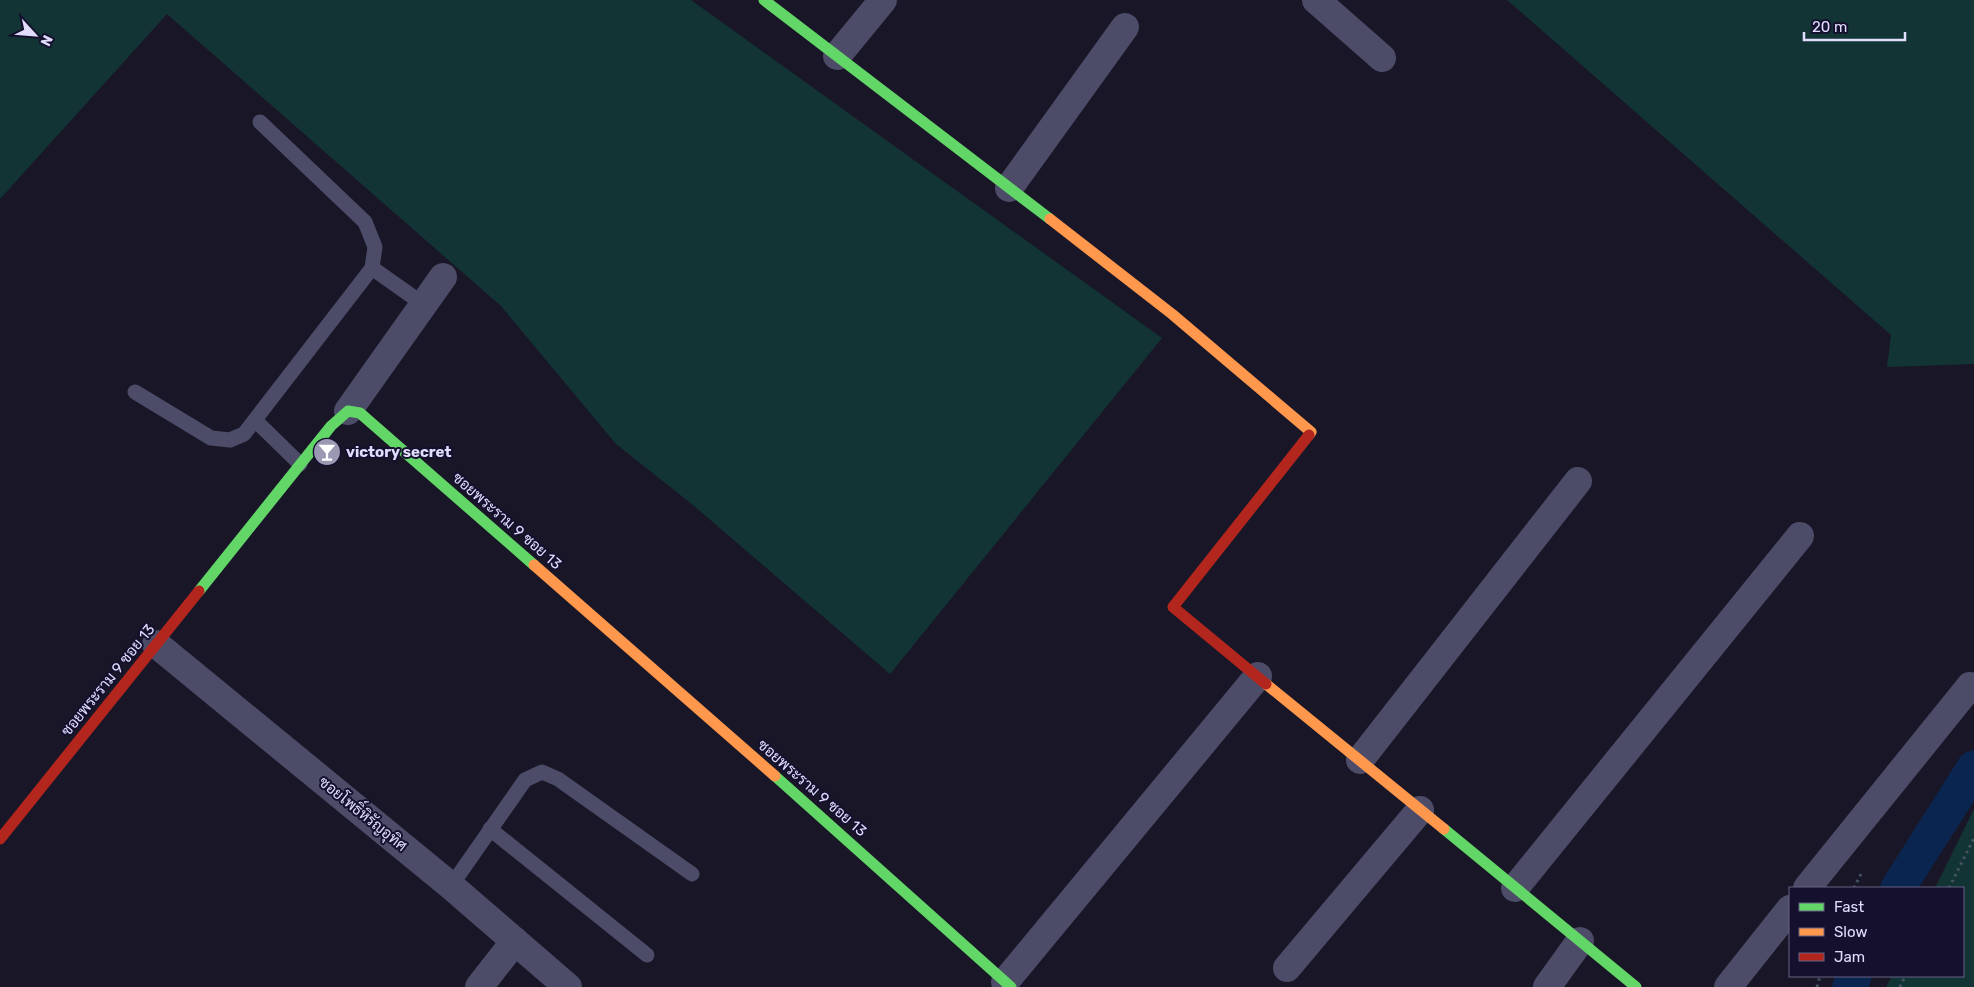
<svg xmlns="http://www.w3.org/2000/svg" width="1974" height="987" font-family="Rubik,Sarabun,sans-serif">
<rect width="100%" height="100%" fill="#191727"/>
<g fill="#133434">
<path d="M0,0H691L1162,338L890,674L693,505L616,444L501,306L167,14L0,199Z"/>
<path d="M1507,0H1974V364L1887,367L1891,335Z"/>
<path d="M1974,809V987H1886L1892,976H1963V888H1935Z"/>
</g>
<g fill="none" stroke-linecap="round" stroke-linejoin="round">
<g stroke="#0a2650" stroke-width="35">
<path d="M1898,888L1974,768"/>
<path d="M1850,987L1854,976"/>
</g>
<g stroke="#455465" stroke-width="3" stroke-dasharray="2.5 4" stroke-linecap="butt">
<path d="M1854,888L1861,874"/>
<path d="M1949,888L1974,838"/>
<path d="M1817,987L1820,976"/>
<path d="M1900,987L1905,976"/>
</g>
<g stroke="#4c4c68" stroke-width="15">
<path d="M372,268L423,304"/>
<path d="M135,392L211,438L230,440L244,434L372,268L375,247L365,222L260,122"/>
<path d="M255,420L300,464"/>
<path d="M490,829L647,955"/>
<path d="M451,886L525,780L542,772L558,779L692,874"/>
</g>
<g stroke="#4c4c68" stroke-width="28">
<path d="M1316,0L1382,58"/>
<path d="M837,56L883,0"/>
<path d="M1009,188L1125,27"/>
<path d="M348,411L443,277"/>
<path d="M156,644L451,886L568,987"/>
<path d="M1360,760L1578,481"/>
<path d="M1515,888L1800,536"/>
<path d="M1807,888L1970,686"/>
<path d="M1287,968L1420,810"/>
<path d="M1005,982L1258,676"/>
<path d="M479,987L515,941"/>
<path d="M1547,987L1580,941"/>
<path d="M1728,987L1790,909"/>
</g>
<g stroke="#63d668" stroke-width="11">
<path d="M764,0L1050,219"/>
<path d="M199,591L331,426L348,411L360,413L534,565"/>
<path d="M775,776L1011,987"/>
<path d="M1444,829L1636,987"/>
</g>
<g stroke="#ff974d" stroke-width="11">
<path d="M1050,219L1172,314L1311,432L1309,435"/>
<path d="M534,565L775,776"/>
<path d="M1266,684L1444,829"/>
</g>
<g stroke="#b3261e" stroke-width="11">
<path d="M1266,684L1173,607L1309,435"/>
<path d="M0,839L199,591"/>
</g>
</g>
<defs>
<g id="bar-disc" transform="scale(1.4375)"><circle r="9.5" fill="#9a98b3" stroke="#14102e"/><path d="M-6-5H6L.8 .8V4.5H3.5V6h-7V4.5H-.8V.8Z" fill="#fff"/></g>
</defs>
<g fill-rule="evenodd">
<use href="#bar-disc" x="327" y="452"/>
</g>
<g text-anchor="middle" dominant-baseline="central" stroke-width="4" stroke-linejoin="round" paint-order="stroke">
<g font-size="15" font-weight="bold" fill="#e0ddff" stroke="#14102e" text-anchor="start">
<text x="346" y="452">victory secret</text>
</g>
<g font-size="15" fill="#e0ddff" stroke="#14102e">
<text transform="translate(507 521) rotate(41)">ซอยพระราม 9 ซอย 13</text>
<text transform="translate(108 680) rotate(-51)">ซอยพระราม 9 ซอย 13</text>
<text transform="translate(812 788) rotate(41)">ซอยพระราม 9 ซอย 13</text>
<text transform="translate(363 814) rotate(39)">ซอยโพธิ์หิรัญอุทิศ</text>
</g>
</g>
<rect x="1789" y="887" width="175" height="90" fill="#14102e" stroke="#666282"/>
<rect x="1799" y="903" width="25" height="8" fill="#63d668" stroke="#666282"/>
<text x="1834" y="912" font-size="15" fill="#e0ddff">Fast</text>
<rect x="1799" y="928" width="25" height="8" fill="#ff974d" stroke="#666282"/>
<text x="1834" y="937" font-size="15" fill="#e0ddff">Slow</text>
<rect x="1799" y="953" width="25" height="8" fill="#b3261e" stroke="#666282"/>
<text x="1834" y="962" font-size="15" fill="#e0ddff">Jam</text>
<g transform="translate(35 35) rotate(116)" stroke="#14102e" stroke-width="4" paint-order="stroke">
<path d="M0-4L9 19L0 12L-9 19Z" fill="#e0ddff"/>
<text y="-8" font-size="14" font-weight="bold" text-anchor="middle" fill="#e0ddff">N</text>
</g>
<path d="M1804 32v8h101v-8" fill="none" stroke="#e0ddff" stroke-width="2.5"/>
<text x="1812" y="32" font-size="15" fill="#e0ddff" stroke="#14102e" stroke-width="4" paint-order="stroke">20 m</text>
</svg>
